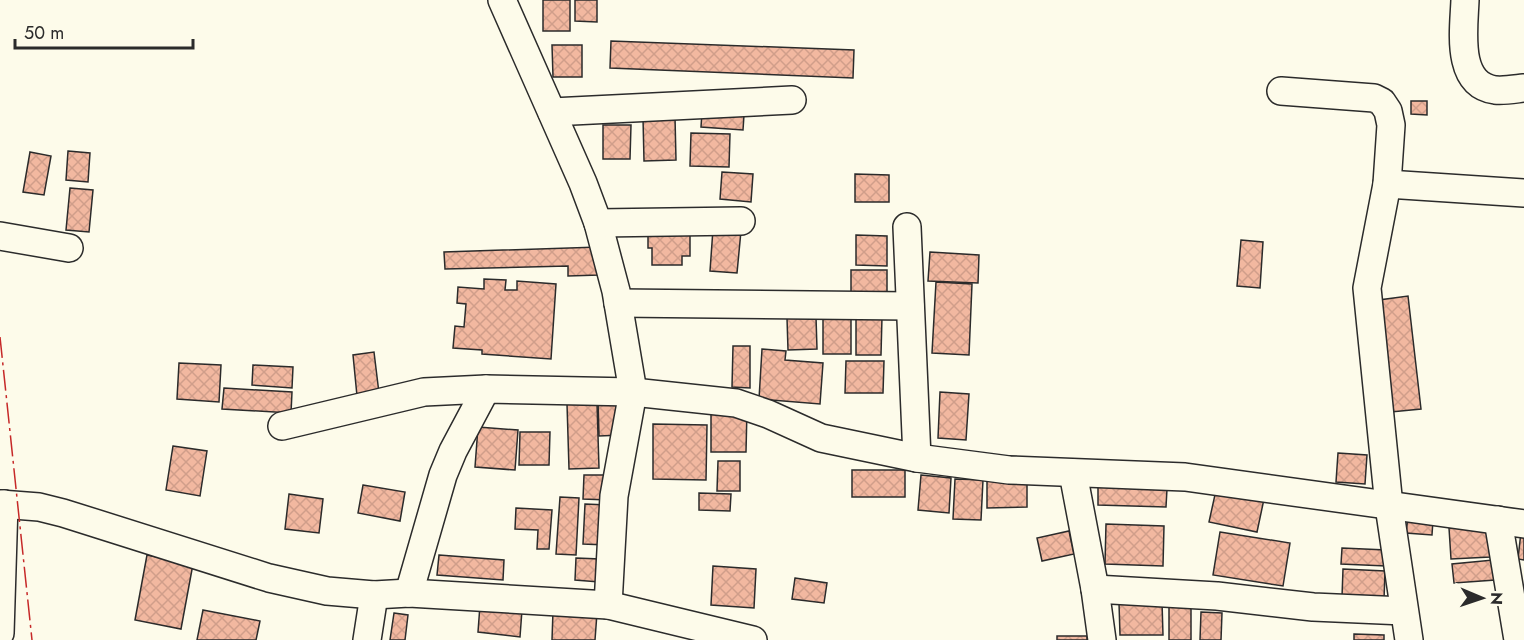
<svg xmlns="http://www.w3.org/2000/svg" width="1524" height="640" font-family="Jost,sans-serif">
<defs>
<pattern id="building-cross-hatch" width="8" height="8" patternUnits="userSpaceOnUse" patternTransform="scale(1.5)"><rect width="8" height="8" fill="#f2b8a0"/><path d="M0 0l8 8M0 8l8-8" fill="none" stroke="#d09e8a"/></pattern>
</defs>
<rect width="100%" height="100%" fill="#fdfbea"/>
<g fill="url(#building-cross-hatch)" stroke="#2b2b2b" stroke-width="1.5">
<rect x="543" y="0" width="27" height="31"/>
<path d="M575,0H597V22L575,21Z"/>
<path d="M611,41L854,50L853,78L610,68Z"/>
<path d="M552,45H582V77H553Z"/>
<path d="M1411,101H1427V115L1411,114Z"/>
<path d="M702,112L744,115L743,130L701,127Z"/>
<path d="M675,117L676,160L644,161L643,118Z"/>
<path d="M603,125H631L630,159H603Z"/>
<path d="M691,133L730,134L729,167L690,166Z"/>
<path d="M68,151L90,153L88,182L66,180Z"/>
<path d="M30,152L51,156L44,195L23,192Z"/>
<path d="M722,172L753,174L751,202L720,199Z"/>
<path d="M855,174L889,175V202H855Z"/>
<path d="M70,188L93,190L89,232L66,230Z"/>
<path d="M713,229L741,231L737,273L710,271Z"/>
<path d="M648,232L690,233V256H682V265H652V248H648Z"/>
<path d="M856,235L887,236V266L856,265Z"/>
<path d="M1241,240L1263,242L1260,288L1237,286Z"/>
<path d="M599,247V275L568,276V266L445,269L444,252Z"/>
<path d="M930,252L979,255L978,283L928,281Z"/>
<rect x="851" y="270" width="36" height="29"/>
<path d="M484,279L506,280L505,290H517V281L556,284L551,359L482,354V350L453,348L455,326L464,327L466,304L457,303L458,287L484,289Z"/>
<path d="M936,282L972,284L969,355L932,353Z"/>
<path d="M1408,296L1421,409L1391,412L1379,300Z"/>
<path d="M856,316L882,317L881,355H856Z"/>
<path d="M816,317L817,349L788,350L787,318Z"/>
<rect x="823" y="317" width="28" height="37"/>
<path d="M733,346H750V388L732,387Z"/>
<path d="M762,349L786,351L785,360L823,363L820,404L759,399Z"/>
<path d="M374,352L379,393L357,396L353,355Z"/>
<path d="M846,361H884L883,393H845Z"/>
<path d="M179,363L221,365L219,402L177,399Z"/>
<path d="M253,365L293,367L292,388L252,385Z"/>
<path d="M224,388L292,392L291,413L222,409Z"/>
<path d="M940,392L969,394L966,440L938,438Z"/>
<path d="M598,401H621L622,435L599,436Z"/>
<path d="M597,403L599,468L569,469L567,404Z"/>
<path d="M711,410H747L746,452H711Z"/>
<path d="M653,424L707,425L706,480L653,479Z"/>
<path d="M478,427L518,430L515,470L475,467Z"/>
<path d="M520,432H550L549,465H519Z"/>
<path d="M173,446L207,451L200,496L166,490Z"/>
<path d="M1338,453L1367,455L1365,484L1336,482Z"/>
<path d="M718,461H740V491H717Z"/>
<rect x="852" y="470" width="53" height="27"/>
<path d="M584,475H608V500L583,499Z"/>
<path d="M921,475L951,478L949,513L918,510Z"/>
<path d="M987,478H1027V507L987,508Z"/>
<path d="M955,479L983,480L981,520L953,519Z"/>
<path d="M363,485L405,492L400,521L358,513Z"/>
<path d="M1098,486L1167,489L1166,507L1098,505Z"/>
<path d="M1216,490L1264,499L1257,532L1209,522Z"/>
<path d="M699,493L731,494L730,511L699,510Z"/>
<path d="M289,494L323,499L319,533L285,529Z"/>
<path d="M560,497L579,498L576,555L556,554Z"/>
<path d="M585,504L607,505L606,545L583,544Z"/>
<path d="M516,508L552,510L549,549H537L538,530L515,529Z"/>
<path d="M1408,517L1433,520L1432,535L1406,533Z"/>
<path d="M1106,524L1164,526L1163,566L1105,564Z"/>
<path d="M1488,525L1490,557L1451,559L1449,528Z"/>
<path d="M1069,531L1074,554L1042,561L1037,538Z"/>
<path d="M1220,532L1290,543L1283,586L1213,575Z"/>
<path d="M1521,532L1524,533V560L1518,559Z"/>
<path d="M1342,548L1386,550V566L1341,564Z"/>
<path d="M147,555L193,564L181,629L135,620Z"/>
<path d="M439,555L504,560L503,580L437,575Z"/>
<path d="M576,558L600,559L599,582L575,580Z"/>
<path d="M1493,560L1495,580L1454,583L1452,564Z"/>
<path d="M713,566L756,569L754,608L711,605Z"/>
<path d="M1343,569L1385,571L1384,600L1342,597Z"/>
<path d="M795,578L827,583L824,603L792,599Z"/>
<path d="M1191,600V640H1169V601Z"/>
<path d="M1162,602L1163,635H1120L1119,603Z"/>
<path d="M480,605L522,610L520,637L478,632Z"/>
<path d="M203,610L260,621L256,640H197Z"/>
<path d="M553,611L597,613L595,640H552Z"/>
<path d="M1201,612L1222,613L1221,640H1200Z"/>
<path d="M394,613L408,615L405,640H390Z"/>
<path d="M1354,634L1384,635V640H1354Z"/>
<rect x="1057" y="636" width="30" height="4"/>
</g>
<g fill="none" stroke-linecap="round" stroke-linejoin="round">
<g stroke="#2b2b2b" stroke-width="30">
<g id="minor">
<path d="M502,0L583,183L598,223L616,291L633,392L614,496L608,605"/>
<path d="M1465,0C1464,29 1455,84 1495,90C1504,91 1515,89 1524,88"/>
<path d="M1281,91L1374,98L1382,102L1388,111L1391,125L1387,184L1367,288L1389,506L1409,640"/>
<path d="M552,112L792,100"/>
<path d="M1387,184L1524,193"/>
<path d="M598,223L741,221"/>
<path d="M907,227L917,458"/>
<path d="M0,236L69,248"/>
<path d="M618,303L910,306"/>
<path d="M282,426L424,392L486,389L633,392L736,403L768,414L821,438L917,458L1009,470L1185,477L1524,524"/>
<path d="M1073,473L1095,589L1102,640"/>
<path d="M0,504L39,507L63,513L269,578L327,591L374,595L409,593L608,605L753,640"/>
<path d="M1498,520L1518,640"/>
<path d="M1095,589L1217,596L1313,607L1404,611"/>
<path d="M409,593L443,475L453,451L486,389"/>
<path d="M0,633L4,504"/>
<path d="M367,640L374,595"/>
</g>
</g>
<use href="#minor" stroke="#fdfbea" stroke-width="27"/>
<path stroke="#c62828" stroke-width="1.5" stroke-dasharray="21 4.5 3 4.5" stroke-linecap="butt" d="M0,337L32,640"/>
</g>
<g transform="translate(1482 598) rotate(92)" stroke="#fdfbea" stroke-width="4.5" paint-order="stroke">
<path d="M0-4.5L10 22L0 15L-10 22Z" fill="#2b2b2b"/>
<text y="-9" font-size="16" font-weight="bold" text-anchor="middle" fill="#2b2b2b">N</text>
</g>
<path d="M15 39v9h178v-9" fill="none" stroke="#2b2b2b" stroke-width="3"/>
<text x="24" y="39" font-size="18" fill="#2b2b2b" stroke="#fdfbea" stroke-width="4.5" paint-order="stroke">50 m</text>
</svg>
